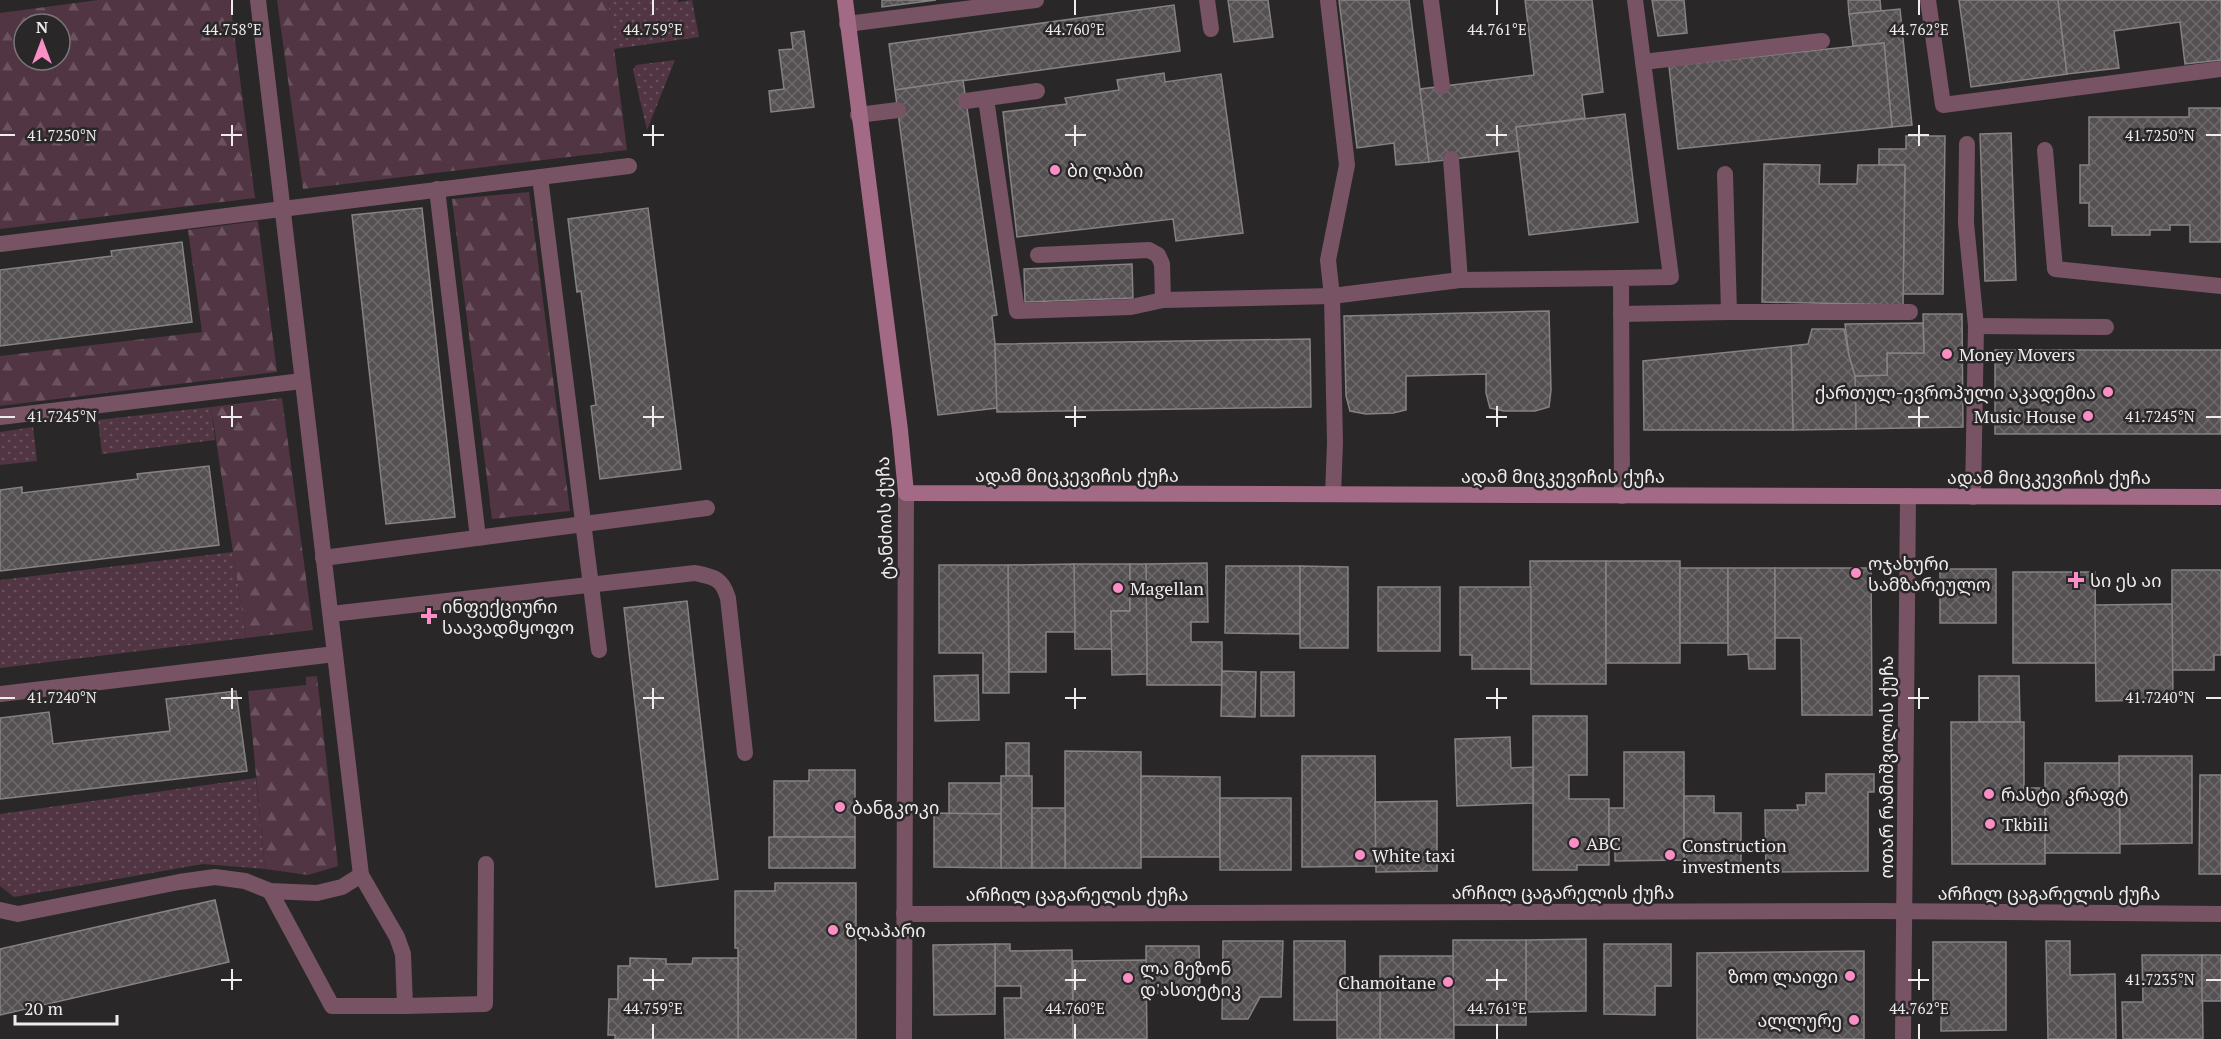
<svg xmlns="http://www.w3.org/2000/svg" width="2221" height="1039" font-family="'PT Serif','Noto Sans Georgian',serif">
<defs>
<pattern id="grass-dots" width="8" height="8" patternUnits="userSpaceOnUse" patternTransform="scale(1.5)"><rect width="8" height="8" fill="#513542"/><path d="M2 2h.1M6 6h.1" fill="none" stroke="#6a525e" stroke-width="1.8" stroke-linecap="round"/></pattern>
<pattern id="forest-firs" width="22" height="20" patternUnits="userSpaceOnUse" patternTransform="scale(1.5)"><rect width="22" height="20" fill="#513542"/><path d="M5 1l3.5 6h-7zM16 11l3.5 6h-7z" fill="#6a525e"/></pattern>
<pattern id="building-cross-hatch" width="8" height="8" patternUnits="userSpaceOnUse" patternTransform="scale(1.5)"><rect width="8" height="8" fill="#555153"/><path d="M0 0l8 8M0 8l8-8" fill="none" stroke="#6e6a6c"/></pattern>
</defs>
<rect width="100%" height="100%" fill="#2a2728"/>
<g fill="url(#grass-dots)">
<path d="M608,0H678V2L692,0L699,37L614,49Z"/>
<path d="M675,60L647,130L633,70L636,65Z"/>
<path d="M211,407L215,440L102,454L98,420Z"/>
<path d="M33,427L37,461L0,465V432Z"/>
<path d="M233,552L246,638L0,668V580Z"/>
<path d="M256,778L265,869L203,864L14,897L0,886V814Z"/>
</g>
<g fill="url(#forest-firs)" fill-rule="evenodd">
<path d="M98,0H230L255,198L0,229V13ZM24,24H60V60H24Z"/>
<path d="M277,0H608L627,150L303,189Z"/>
<path d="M529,192L570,511L492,519L452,199Z"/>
<path d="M258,221L277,372L0,406V356L202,332L188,230Z"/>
<path d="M282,398L313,630L246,638L211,407Z"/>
<path d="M317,676L338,866L308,875L265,869L248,691L306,685V677Z"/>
</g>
<g fill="url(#building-cross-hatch)" stroke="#868183" stroke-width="1.5">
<path d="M882,0H936L882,7Z"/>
<path d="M1228,0H1268L1273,37L1234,42Z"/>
<path d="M1339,0H1409L1429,162L1396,165L1394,143L1357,148Z"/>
<path d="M1525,0H1592L1603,92L1582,95L1585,118L1516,127L1519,151L1429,162L1420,89L1534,75Z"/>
<path d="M1652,0H1684L1687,33L1658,36Z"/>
<path d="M1848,0H1880L1881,11L1849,14Z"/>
<path d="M1959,0H2058L2067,74L1971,87Z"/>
<path d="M2058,0H2221V60L2185,64L2180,22L2114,31L2119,68L2067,74Z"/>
<path d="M1174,5L1180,51L895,90L889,44Z"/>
<path d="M1900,9L1912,125L1892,127L1884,43L1853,46L1849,14Z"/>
<path d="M804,31L814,107L771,112L769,91L784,89L779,50L793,49L791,33Z"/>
<path d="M1884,43L1892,127L1678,149L1669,66Z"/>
<path d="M1164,73L1165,82L1221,74L1243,233L1176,241L1173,219L1017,237L1003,112L1067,104L1065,98L1119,90L1117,80Z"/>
<path d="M963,80L997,315L992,316L995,344L997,408L938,415L895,90Z"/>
<path d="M2189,108H2221V242H2190V225H2170V230H2150V235H2112V226H2089V203H2080V165H2089V117H2189Z"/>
<path d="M1625,114L1638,222L1529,235L1516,127Z"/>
<path d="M2011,133L2016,280L1985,281L1980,134Z"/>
<path d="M1906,136H1945L1943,294H1903L1905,165H1879V149H1906Z"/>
<path d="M1764,164L1820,165L1819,184H1857L1858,165H1905L1903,305L1762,302Z"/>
<path d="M422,208L455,517L386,524L352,215Z"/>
<path d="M648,208L681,469L600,479L591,406L596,405L581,291L577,292L568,219Z"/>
<path d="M182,242L192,322L0,346V270L112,256L111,251Z"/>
<path d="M1132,264L1133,298L1025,302L1024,269Z"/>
<path d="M1549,311L1551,390L1549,407L1535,411H1504L1490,408L1486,393V374L1406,376V410L1393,413L1366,414L1350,411L1346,396L1344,316Z"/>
<path d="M1923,314H1962L1963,427L1856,429L1855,376L1887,375V353H1924Z"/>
<path d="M1923,323L1924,353H1887V375L1855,376L1849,356L1845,324Z"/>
<path d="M1812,329H1844L1849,356L1855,376L1856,429L1793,430L1791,346L1808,344Z"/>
<path d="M1310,339L1311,407L997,412L995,344Z"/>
<path d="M1791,346L1793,430H1644L1643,361Z"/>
<rect x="1995" y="350" width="226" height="84"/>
<path d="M209,466L219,545L0,571V490L22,487V493L138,479L137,474Z"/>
<path d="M1530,561H1606V684H1531Z"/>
<rect x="1606" y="561" width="74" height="102"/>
<path d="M1207,563L1208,622H1191V642H1222V685H1147L1146,564Z"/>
<path d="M1074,564H1130V611H1111L1112,649H1075Z"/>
<path d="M1074,564L1075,632H1046V672H1009L1008,565Z"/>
<path d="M1130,564H1146L1147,674L1112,675L1111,611H1130Z"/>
<path d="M939,565H1008L1009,693H983V653H939Z"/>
<path d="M1226,566H1300V634L1225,633Z"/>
<path d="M1300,566L1348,567V648H1300Z"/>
<rect x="1680" y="568" width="48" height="75"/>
<path d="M1728,568H1775V669H1749L1748,654L1728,655Z"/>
<path d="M1775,568H1871L1872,715H1802L1801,638H1775Z"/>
<rect x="1940" y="569" width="56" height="54"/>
<path d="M2172,570H2221V655H2214V670H2172Z"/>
<path d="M2013,572H2095L2096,663H2013Z"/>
<rect x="1378" y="587" width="62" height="64"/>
<path d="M1460,587H1531V669H1472V655H1460Z"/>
<path d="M687,601L718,879L656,887L624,608Z"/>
<path d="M2172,604L2173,700L2096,701L2095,605Z"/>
<path d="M1222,671L1256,672L1255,717L1221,716Z"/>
<rect x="1261" y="672" width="33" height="44"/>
<path d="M978,675L979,720L935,721L934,676Z"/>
<path d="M1979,676H2019L2020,722H1979Z"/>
<path d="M236,691L247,771L0,799V718L49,712L53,744L170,731L166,699Z"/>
<path d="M1533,716H1587V775H1569V799H1609V865H1577V870H1533Z"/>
<path d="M1951,722H2024V788H2045V864H1952Z"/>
<path d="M1510,737L1511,768L1533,767V803L1457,806L1455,739Z"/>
<rect x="1006" y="743" width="23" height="33"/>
<path d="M1065,751L1141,752V868H1065Z"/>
<path d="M1624,752H1684V860L1615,861V847H1609V808H1624Z"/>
<path d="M1302,756H1375L1376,866L1302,867Z"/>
<path d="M2119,756H2192V843L2120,844Z"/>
<path d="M2045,763H2119L2120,853H2045Z"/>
<path d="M809,770H855V837H774V781H809Z"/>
<path d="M1826,774H1874V792H1868V871L1766,872L1765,810H1798L1797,805H1806V793H1826Z"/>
<path d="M2200,775H2221V874H2199Z"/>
<rect x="1001" y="776" width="31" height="92"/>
<path d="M1141,776L1220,777V857H1141Z"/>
<rect x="949" y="783" width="52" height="31"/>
<path d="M1684,796H1714V813H1741V872H1684Z"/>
<rect x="1220" y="798" width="71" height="72"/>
<path d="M1437,801V871L1376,872L1375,802Z"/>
<rect x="1032" y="808" width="33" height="60"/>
<path d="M934,813L1001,814V868L934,867Z"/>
<rect x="769" y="837" width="86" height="31"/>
<path d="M775,883H856V1039H738V948H735V891H775Z"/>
<path d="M215,900L229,962L0,1015V949Z"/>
<path d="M1586,939V1011L1526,1012V940Z"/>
<rect x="1453" y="940" width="73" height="85"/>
<path d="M1223,941H1283L1281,997H1260L1248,1019H1222Z"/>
<path d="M1294,941H1345V990H1337V1020H1294Z"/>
<path d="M2046,941H2070V975L2115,974L2116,1039H2048Z"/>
<path d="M1933,942H2006V1030L1941,1031V1006H1933Z"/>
<path d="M995,944H1010V951L1072,950L1073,1039H1005L1004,998H1021V986H995Z"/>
<path d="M995,944V1014L934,1015L933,945Z"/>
<path d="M1604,944H1671V986H1655V1015L1604,1014Z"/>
<path d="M1146,946H1199L1200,993H1146Z"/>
<path d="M1864,951V1039H1697V953Z"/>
<path d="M2142,955H2202L2203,1039H2123L2122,1002H2143Z"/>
<rect x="2202" y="955" width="19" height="46"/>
<path d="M1380,956H1453L1454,1039H1380Z"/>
<path d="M630,958L666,959V964H692L693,958H738V1039H615V1035H608L609,999H618V966H630Z"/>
<path d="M1146,960L1147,1039H1073V961Z"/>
<rect x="1337" y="990" width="43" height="49"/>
</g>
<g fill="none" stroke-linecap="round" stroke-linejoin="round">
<g stroke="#775364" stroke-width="16">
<path d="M258,0L361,875L397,937L403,954L405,1006L485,1004L486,864"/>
<path d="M1207,0L1211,29"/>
<path d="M1928,0L1943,105L2221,69"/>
<path d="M1431,1L1442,86"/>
<path d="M847,24L1036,0"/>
<path d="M1643,62L1822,41"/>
<path d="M986,99L1017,311L1131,307L1163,300L1332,296L1328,260L1347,165L1328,0"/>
<path d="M966,101L1037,91"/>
<path d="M858,115L898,110"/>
<path d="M1967,144L1966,223L1976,326L1973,497"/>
<path d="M2045,150L2055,269L2221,286"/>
<path d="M1451,159L1460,280"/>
<path d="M540,177L599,650"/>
<path d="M437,189L478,538"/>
<path d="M0,244L629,166"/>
<path d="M1038,255L1149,250L1158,255L1162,264L1163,300"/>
<path d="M1729,312H1910"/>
<path d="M1621,314L1729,312L1725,174"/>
<path d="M1976,326L2106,327"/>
<path d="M0,417L302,381"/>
<path d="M1333,494L1335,443L1332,296L1460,280L1621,278"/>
<path d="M1622,496L1621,278L1671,277L1635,0"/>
<path d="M323,558L707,508"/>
<path d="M331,614L695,573C714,577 722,578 728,598L745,753"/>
<path d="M0,694L335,654"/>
<path d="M270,891L332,1006H405"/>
<path d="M0,910L18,914L179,882L215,877L245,881L270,891L317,893L342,887L361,875"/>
</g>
<g stroke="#775364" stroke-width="16">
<path d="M904,914L1878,911L2221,914"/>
<path d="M904,1039L906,493"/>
<path d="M1903,1039L1908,496"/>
</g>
<path stroke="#a36a85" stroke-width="16" d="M845,0L900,430L906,493L2221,497"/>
</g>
<path fill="none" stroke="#efeced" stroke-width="2" d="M232,0V15M653,0V15M1075,0V15M1497,0V15M1919,0V15M232,125V146M653,125V146M1075,125V146M1497,125V146M1919,125V146M0,135H15M221,135H242M643,135H664M1065,135H1086M1486,135H1507M1908,135H1929M2206,135H2221M232,406V427M653,406V427M1075,406V427M1497,406V427M1919,406V427M0,417H15M221,417H242M643,417H664M1065,417H1086M1486,417H1507M1908,417H1929M2206,417H2221M232,688V709M653,688V709M1075,688V709M1497,688V709M1919,688V709M0,698H15M221,698H242M643,698H664M1065,698H1086M1486,698H1507M1908,698H1929M2206,698H2221M232,969V990M653,969V990M1075,969V990M1497,969V990M1919,969V990M221,980H242M643,980H664M1065,980H1086M1486,980H1507M1908,980H1929M2206,980H2221M653,1024V1039M1075,1024V1039M1497,1024V1039M1919,1024V1039"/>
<g fill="#fb8fc5" stroke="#2a2728" stroke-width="2">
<circle cx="1055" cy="170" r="6"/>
<circle cx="1947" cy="354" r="6"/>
<circle cx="2108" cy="392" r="6"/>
<circle cx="2088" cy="416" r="6"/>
<circle cx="1856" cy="573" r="6"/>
<path d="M2073 571h6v6h6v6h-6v6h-6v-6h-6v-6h6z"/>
<circle cx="1118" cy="588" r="6"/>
<path d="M426 607h6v6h6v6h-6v6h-6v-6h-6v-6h6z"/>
<circle cx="1989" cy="794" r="6"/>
<circle cx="840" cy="807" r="6"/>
<circle cx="1990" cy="824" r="6"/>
<circle cx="1574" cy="843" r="6"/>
<circle cx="1360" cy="855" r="6"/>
<circle cx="1670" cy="855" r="6"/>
<circle cx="833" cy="930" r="6"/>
<circle cx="1850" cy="976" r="6"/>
<circle cx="1128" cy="978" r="6"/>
<circle cx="1448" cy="982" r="6"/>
<circle cx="1854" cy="1020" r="6"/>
</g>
<g text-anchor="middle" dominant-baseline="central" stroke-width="5" stroke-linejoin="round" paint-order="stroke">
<g font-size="18" fill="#efeced" stroke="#2a2728" text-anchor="start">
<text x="1067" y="170">ბი ლაბი</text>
<text x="1959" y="354">Money Movers</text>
<text x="2096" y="392" text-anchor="end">ქართულ-ევროპული აკადემია</text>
<text x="2076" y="416" text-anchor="end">Music House</text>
<text x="1868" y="563">ოჯახური<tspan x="1868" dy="21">სამზარეულო</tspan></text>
<text x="2090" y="580">სი ეს აი</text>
<text x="1130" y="588">Magellan</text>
<text x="442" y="606">ინფექციური<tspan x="442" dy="21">საავადმყოფო</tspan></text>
<text x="2001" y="794">რასტი კრაფტ</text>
<text x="852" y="807">ბანგკოკი</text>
<text x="2002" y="824">Tkbili</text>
<text x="1586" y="843">ABC</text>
<text x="1682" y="845">Construction<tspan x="1682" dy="21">investments</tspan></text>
<text x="1372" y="855">White taxi</text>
<text x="845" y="930">ზღაპარი</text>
<text x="1140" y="968">ლა მეზონ<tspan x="1140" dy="21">დ'ასთეტიკ</tspan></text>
<text x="1838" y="976" text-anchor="end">ზოო ლაიფი</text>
<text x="1436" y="982" text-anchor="end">Chamoitane</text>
<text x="1842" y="1020" text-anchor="end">ალლურე</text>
</g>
<g font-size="18" fill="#efeced" stroke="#2a2728">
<text x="1077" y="475">ადამ მიცკევიჩის ქუჩა</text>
<text x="1563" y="476">ადამ მიცკევიჩის ქუჩა</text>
<text x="2049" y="477">ადამ მიცკევიჩის ქუჩა</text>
<text transform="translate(884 518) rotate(-92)">ტანძიის ქუჩა</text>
<text transform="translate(1886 767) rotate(-90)">ოთარ რამიშვილის ქუჩა</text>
<text x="1563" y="892">არჩილ ცაგარელის ქუჩა</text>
<text x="2049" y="893">არჩილ ცაგარელის ქუჩა</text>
<text x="1077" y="894">არჩილ ცაგარელის ქუჩა</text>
</g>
</g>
<g font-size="15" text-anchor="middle" fill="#efeced" stroke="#2a2728" stroke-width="5" stroke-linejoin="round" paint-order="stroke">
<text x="232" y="35">44.758°E</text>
<text x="653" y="35">44.759°E</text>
<text x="1075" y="35">44.760°E</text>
<text x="1497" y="35">44.761°E</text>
<text x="1919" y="35">44.762°E</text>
<text x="62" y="141">41.7250°N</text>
<text x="2160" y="141">41.7250°N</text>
<text x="62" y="422">41.7245°N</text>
<text x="2160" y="422">41.7245°N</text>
<text x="62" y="703">41.7240°N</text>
<text x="2160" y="703">41.7240°N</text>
<text x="2160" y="985">41.7235°N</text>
<text x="653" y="1014">44.759°E</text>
<text x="1075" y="1014">44.760°E</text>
<text x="1497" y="1014">44.761°E</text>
<text x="1919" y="1014">44.762°E</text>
</g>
<g transform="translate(42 42)"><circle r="28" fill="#2a2728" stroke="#797677" stroke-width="1.5"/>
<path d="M0-4.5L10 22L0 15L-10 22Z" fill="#fb8fc5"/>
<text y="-9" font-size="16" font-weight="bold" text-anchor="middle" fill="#efeced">N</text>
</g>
<path d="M15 1015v9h102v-9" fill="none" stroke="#efeced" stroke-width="3"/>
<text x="24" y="1015" font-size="18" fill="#efeced" stroke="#2a2728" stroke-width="4.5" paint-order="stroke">20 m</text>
</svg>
